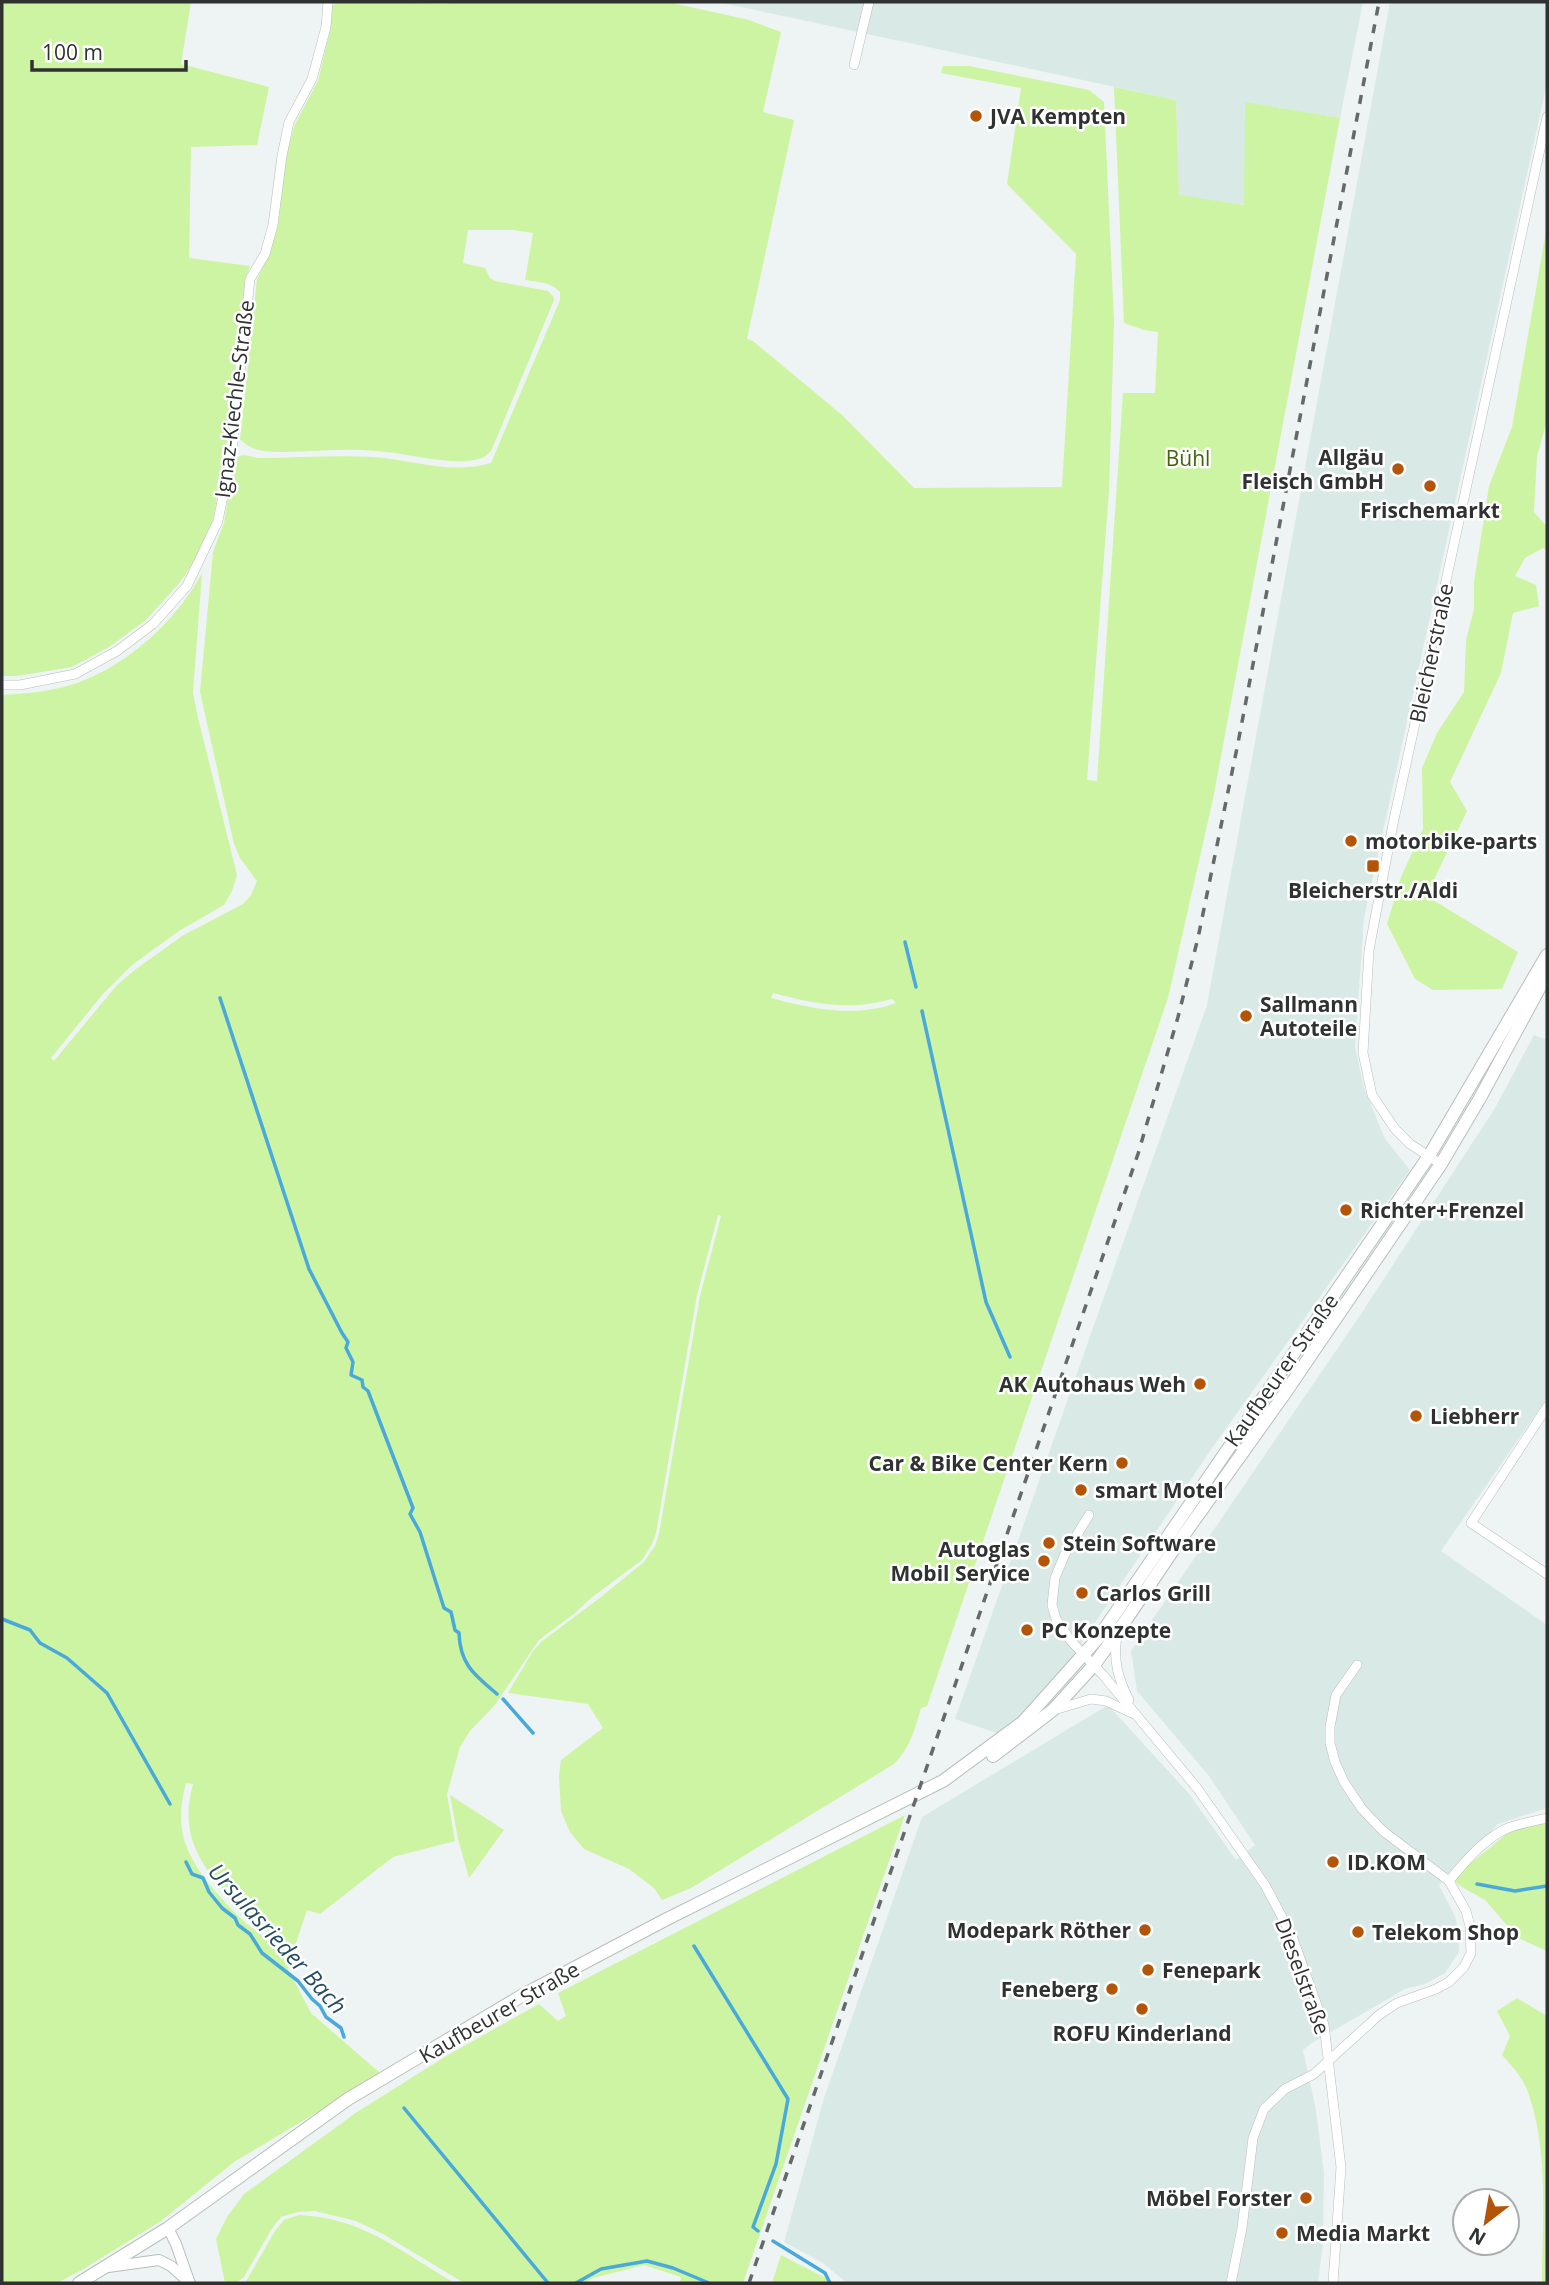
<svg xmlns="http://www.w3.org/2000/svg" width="1549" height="2285" font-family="'Open Sans',sans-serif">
<rect width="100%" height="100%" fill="#edf4f3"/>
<g fill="#d9eae6">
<path d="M718,2H1363L1340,118L1245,103V205L1179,196L1176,100Z"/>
<path d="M1390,2H1547V83L1364,918L1355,1046L1364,1088L1385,1139L1410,1170L1210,1451L1052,1687L1003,1735L955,1719L1207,1005Z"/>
<path d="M1534,1035L1547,1040V1398L1441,1551L1547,1625V1808L1498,1824L1439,1885L1455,1916L1458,1929L1459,1952L1445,1973L1425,1984L1405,1989L1312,2043L1303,2050L1316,2110L1324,2174L1323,2242L1318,2283H847L823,2263L784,2242L824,2098L922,1817L1108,1705L1190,1795L1236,1860L1255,1845L1209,1776L1137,1691L1131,1651L1361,1314L1495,1108Z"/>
</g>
<g fill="#cdf4a2" fill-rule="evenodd">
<path d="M2,2H191L181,64L269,87L257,145L191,147L189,258L250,266L245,279L226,449L213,519L200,552L181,581L146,620L109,647L72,667L17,676H2Z"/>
<path d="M361,2L445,4L463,2H668L749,20L781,32L763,112L794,120L747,339L753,341L842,415L914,488L1062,487L1076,254L1007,184L1021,88L941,73L943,66H969L1089,90L1104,102L1114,321L1109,491L1087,780L1097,781L1123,393H1155L1158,332L1144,330L1124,323L1114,87L1176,100L1179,195L1244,205L1245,102L1340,118L1213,799L1168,998L927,1706L921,1708C915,1729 910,1748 894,1764L691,1888L662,1900L654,1888L629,1869L584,1849L570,1832L561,1811L559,1775L561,1760L603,1728L588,1704L508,1693L533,1651L541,1642L601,1597L644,1562L655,1546L659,1534L700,1296L721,1216L718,1215L697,1295L656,1533L652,1544L642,1560L591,1598L575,1613L539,1640L494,1706L470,1731L460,1747L447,1794L455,1841L393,1857L320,1914L307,1910L295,1946C263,1931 246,1917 222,1889C194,1856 181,1827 193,1784L186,1783C173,1830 186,1857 216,1892C243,1923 257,1935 293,1954L288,1969L311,2013L380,2073L346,2095L234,2162L161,2221L82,2270L57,2283H2V695C26,694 54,691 77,683C128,665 177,620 202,573L193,693L198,718L237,875L232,891L224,905L179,931L132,965L102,995L51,1058L54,1061L117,985L136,969L182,936L243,904L251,895L257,881L240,858L234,844L200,692L213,552L224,523L234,461C240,452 249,456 258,458C296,458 335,455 373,457C413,460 451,475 491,463L560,300V292C551,282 538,282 525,280L533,233L513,230H468L463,263L485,268L490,278L495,281L548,291L553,296L554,300L492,449C487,456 483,459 474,460C445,465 407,453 377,451C347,448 316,451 285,452C269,452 251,452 240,439L257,279L269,255L278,226L286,156L295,124L318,81L331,26L332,7L336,3ZM773,993C815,1004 849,1011 892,999L896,1003C854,1018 813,1009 771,998Z"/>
<path d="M1547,226V421L1537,456L1534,512L1547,527V550L1543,548L1525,558L1515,576L1536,585L1539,606L1513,613L1501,673L1450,782L1467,811L1428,892L1425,895L1518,952L1502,989L1433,990L1415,979L1387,924L1401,877L1423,829L1422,768L1437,733L1464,692L1466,640L1474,609V582L1489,486L1512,427Z"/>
<path d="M450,1795L504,1830L469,1878L458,1839Z"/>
<path d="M905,1815L743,2283H680L681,2277L644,2265L593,2278L584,2283H464L383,2234L356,2221L315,2211L298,2212L281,2217L271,2230L244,2277L236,2283H225L216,2239L227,2217L244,2194L357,2112L448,2055L539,2004L558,2021L566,2016L558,1993Z"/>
<path d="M1547,1822V1951L1518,1938L1485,1900L1460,1886L1455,1881L1465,1868L1509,1832Z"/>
<path d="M1517,1998L1547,2016V2283H1542C1542,2222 1549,2154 1529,2095C1524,2079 1513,2067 1502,2055L1510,2036L1497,2011Z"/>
<path d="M299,2215C365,2218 400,2252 455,2283H245L275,2231L284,2220Z"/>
<path d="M781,2255L835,2283H772Z"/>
</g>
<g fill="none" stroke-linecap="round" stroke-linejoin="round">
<g stroke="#49a9db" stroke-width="3.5">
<path d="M905,942L916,987"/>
<path d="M220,998L309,1269L342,1333L348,1342L346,1348L353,1362L351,1375L362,1380L363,1387L368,1391L413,1508L410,1514L420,1532L444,1608L451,1612L455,1630L459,1633C460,1665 475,1675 497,1694"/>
<path d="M922,1011L986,1302L1010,1357"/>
<path d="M2,1619L30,1630L40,1643L67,1658L107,1693L170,1804"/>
<path d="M503,1699L533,1733"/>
<path d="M186,1862L192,1874L203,1878L209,1892L222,1908L235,1918L238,1925L250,1934L262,1953L298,1981L312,1999L320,2006L326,2017L341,2028L344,2037"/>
<path d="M1477,1884L1515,1891L1547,1886"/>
<path d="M694,1946L788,2099L776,2164L753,2227L758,2231"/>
<path d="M404,2108L548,2283"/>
<path d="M773,2241L825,2273L830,2283"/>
<path d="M576,2283L601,2269L647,2261L673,2268L709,2283"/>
</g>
<g stroke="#b7bebc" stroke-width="10">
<g id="minor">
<path d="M854,65L869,2"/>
<path d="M2,685H20L75,674L117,651L153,624L187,586L218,521L232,450L250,279L265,254L273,225L282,156L289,122L312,79L326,27L328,2"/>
<path d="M1441,1164L1410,1144L1395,1129L1372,1095L1363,1053L1369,950L1393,824L1547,117"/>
<path d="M1547,1407L1471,1523L1547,1574"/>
<path d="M1089,1515L1065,1554L1055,1578L1052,1605L1056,1619L1071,1641L1103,1675L1197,1788L1265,1885L1292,1936L1324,2025L1341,2167L1333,2283"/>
<path d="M1117,1636C1113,1660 1118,1679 1129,1700"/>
<path d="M1054,1710L1091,1699L1106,1701L1134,1714"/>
<path d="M1449,1881C1464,1862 1486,1837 1508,1828C1521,1823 1535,1821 1547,1818"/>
<path d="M1231,2283L1242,2228L1253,2138L1264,2109L1285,2089L1314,2074L1379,2015L1397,2003L1436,1989L1449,1982L1464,1967L1471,1953L1470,1926L1466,1911L1449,1881L1383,1831L1362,1809L1344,1782L1335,1762L1330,1743V1727L1336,1695L1357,1665"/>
</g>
</g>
<g stroke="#b7bebc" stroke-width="12">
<g id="tertiary">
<path d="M168,2228L176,2244L189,2281"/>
<path d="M108,2267L159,2260L171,2266L190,2283"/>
</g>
</g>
<g stroke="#b7bebc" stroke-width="14">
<g id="secondary">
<path d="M993,1756L1053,1710L1094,1665L1117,1633L1178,1543L1283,1396L1441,1164L1480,1098L1547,974"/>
<path d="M79,2283L168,2228L348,2099L434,2048L523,1995L665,1920L943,1781L1023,1722L1099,1637L1429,1156L1547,955"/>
</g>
</g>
<use href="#minor" stroke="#fff" stroke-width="9"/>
<use href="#tertiary" stroke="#fff" stroke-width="10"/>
<use href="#secondary" stroke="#fff" stroke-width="12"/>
<path stroke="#656968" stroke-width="3.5" stroke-dasharray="9 9" stroke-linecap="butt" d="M749,2283L1138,1154L1178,1017L1198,938L1238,743L1379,2"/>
</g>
<g fill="#b35406" stroke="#fff" stroke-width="2.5">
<circle cx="976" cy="116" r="7"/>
<circle cx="1398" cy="469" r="7"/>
<circle cx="1430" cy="486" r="7"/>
<circle cx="1351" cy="841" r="7"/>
<rect x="1366" y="859" width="14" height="14" rx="3.5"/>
<circle cx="1246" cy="1016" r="7"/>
<circle cx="1346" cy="1210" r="7"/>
<circle cx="1200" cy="1384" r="7"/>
<circle cx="1416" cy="1416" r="7"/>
<circle cx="1122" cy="1463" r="7"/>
<circle cx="1081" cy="1490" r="7"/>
<circle cx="1049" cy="1543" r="7"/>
<circle cx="1044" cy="1561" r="7"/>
<circle cx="1082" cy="1593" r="7"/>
<circle cx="1027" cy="1630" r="7"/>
<circle cx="1333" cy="1862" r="7"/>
<circle cx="1145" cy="1930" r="7"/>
<circle cx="1358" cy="1932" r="7"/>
<circle cx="1148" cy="1970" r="7"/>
<circle cx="1112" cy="1989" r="7"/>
<circle cx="1142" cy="2009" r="7"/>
<circle cx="1306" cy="2198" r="7"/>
<circle cx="1282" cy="2233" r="7"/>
</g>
<g text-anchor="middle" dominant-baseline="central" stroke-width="5" stroke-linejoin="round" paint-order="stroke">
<g font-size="21" font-weight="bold" fill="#2f3231" stroke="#fff" text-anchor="start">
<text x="990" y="116">JVA Kempten</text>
<text x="1384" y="457" text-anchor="end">Allgäu<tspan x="1384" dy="24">Fleisch GmbH</tspan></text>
<text x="1430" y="510" text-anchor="middle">Frischemarkt</text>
<text x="1365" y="841">motorbike-parts</text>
<text x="1373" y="890" text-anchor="middle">Bleicherstr./Aldi</text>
<text x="1260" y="1004">Sallmann<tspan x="1260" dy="24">Autoteile</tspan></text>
<text x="1360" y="1210">Richter+Frenzel</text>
<text x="1186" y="1384" text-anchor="end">AK Autohaus Weh</text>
<text x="1430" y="1416">Liebherr</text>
<text x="1108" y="1463" text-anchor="end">Car &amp; Bike Center Kern</text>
<text x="1095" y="1490">smart Motel</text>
<text x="1063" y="1543">Stein Software</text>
<text x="1030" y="1549" text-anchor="end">Autoglas<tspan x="1030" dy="24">Mobil Service</tspan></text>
<text x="1096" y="1593">Carlos Grill</text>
<text x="1041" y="1630">PC Konzepte</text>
<text x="1347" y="1862">ID.KOM</text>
<text x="1131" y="1930" text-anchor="end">Modepark Röther</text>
<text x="1372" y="1932">Telekom Shop</text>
<text x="1162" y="1970">Fenepark</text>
<text x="1098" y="1989" text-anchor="end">Feneberg</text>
<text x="1142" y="2033" text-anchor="middle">ROFU Kinderland</text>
<text x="1292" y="2198" text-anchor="end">Möbel Forster</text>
<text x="1296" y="2233">Media Markt</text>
</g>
<g font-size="21" fill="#2f3231" stroke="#fff">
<text transform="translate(234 399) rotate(-83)">Ignaz-Kiechle-Straße</text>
<text transform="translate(1431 653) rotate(-78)">Bleicherstraße</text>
<text transform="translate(1281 1370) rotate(-55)">Kaufbeurer Straße</text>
<text transform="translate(1303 1976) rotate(70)">Dieselstraße</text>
<text transform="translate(499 2012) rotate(-30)">Kaufbeurer Straße</text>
</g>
<g font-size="21" fill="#42630b" stroke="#fff">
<text x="1188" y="458">Bühl</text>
</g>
<g font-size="23" font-style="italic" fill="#254d63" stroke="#fff">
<text transform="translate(278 1938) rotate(48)">Ursulasrieder Bach</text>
</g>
</g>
<rect width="1549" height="2285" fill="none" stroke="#2f3231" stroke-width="7"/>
<g transform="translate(1486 2222) rotate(211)"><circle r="33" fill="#ffffff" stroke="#acadad" stroke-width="2"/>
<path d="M0-5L12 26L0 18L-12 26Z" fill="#b35406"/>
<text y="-10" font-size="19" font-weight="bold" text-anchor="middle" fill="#2f3231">N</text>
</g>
<path d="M32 60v10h154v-10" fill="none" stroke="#2f3231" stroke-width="3.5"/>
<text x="42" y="60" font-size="21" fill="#2f3231" stroke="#ffffff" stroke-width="5" paint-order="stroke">100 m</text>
</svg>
